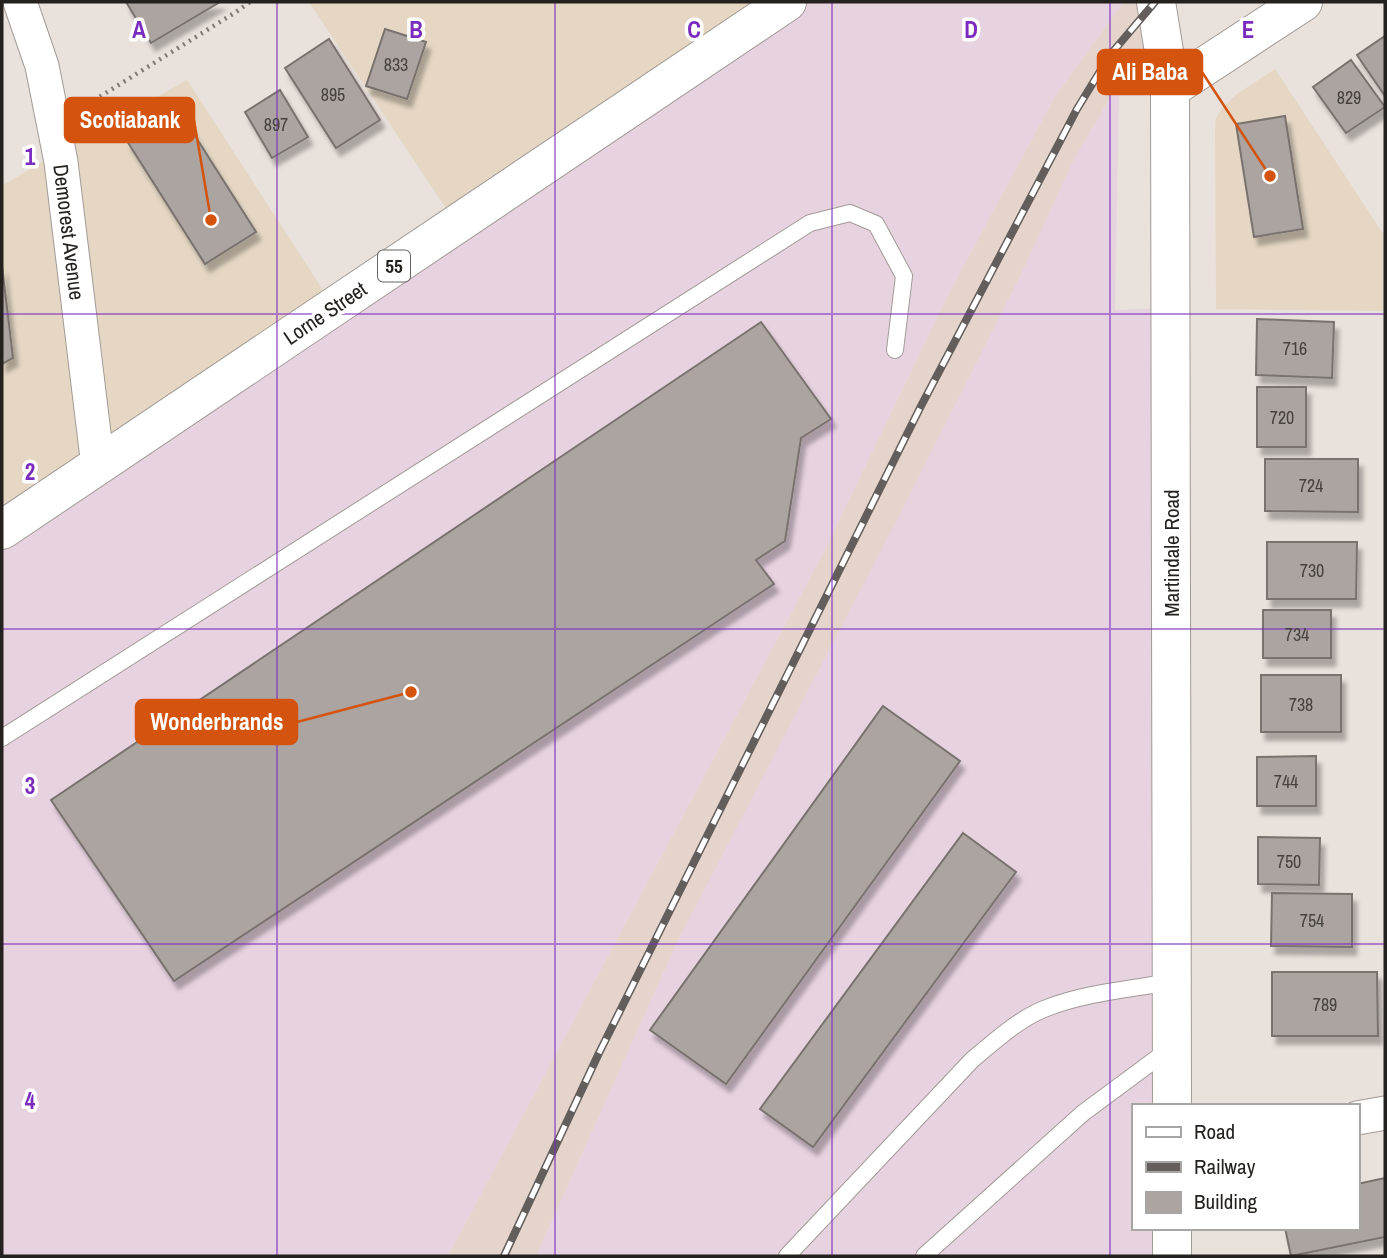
<svg xmlns="http://www.w3.org/2000/svg" width="1387" height="1258" font-family="'Archivo Narrow',sans-serif">
<defs>
<filter id="shadow"><feDropShadow dx="4.5" dy="8" stdDeviation="2" flood-color="#0004"/></filter>
</defs>
<rect width="100%" height="100%" fill="#e9e1dc"/>
<g fill="#e5d7c4">
<path d="M309,2H782L455,222Z"/>
<path d="M1275,69L1382,232H1385V311L1216,309L1215,131L1216,118L1222,108L1237,94Z"/>
<path d="M187,80L332,304L2,526V186L62,150Z"/>
</g>
<g fill="#e7d2e0">
<path d="M782,2H1125L1121,6L1056,95L949,293L824,552L448,1256H2V526Z"/>
<path d="M1119,84L1115,310L1173,308L1175,1106H1133V1228H1176V1256H536L678,940L1074,158Z"/>
</g>
<path fill="#e4d4cc" d="M1125,2H1158L1163,27L1129,66L1074,159L1021,274L903,508L678,940L536,1256H448L824,552L949,293L1056,95L1121,6Z"/>
<g fill="#aca4a0" stroke="#79726e" stroke-width="2" filter="url(#shadow)">
<path d="M126,2H220L151,43Z"/>
<path d="M385,29L426,42L407,99L366,86Z"/>
<path d="M1385,36V96L1357,55Z"/>
<path d="M329,39L380,120L336,148L285,68Z"/>
<path d="M1351,60L1385,107L1346,133L1313,87Z"/>
<path d="M280,90L308,137L272,158L245,112Z"/>
<path d="M178,109L256,232L205,264L127,141Z"/>
<path d="M1285,116L1303,229L1254,237L1236,124Z"/>
<path d="M2,266L13,358L2,364Z"/>
<path d="M1257,319L1334,322L1332,378L1256,375Z"/>
<path d="M761,322L831,419L801,438L785,541L756,560L774,584L174,981L51,800Z"/>
<rect x="1257" y="387" width="49" height="60"/>
<path d="M1265,459H1358V512L1265,511Z"/>
<path d="M1267,542H1357L1356,599H1267Z"/>
<rect x="1263" y="610" width="68" height="48"/>
<rect x="1261" y="675" width="80" height="57"/>
<path d="M883,706L960,761L726,1084L650,1030Z"/>
<path d="M1316,756V806H1257V757Z"/>
<path d="M963,833L1016,872L813,1147L760,1109Z"/>
<path d="M1258,837L1320,838L1319,885L1258,884Z"/>
<path d="M1272,893L1352,894V947L1271,946Z"/>
<path d="M1272,972H1377L1378,1036H1272Z"/>
<path d="M1385,1178V1237L1291,1256L1285,1228H1357V1184Z"/>
</g>
<g fill="none" stroke-linecap="round" stroke-linejoin="round">
<g stroke="#a29a96" stroke-width="18">
<g id="service">
<path d="M2,738L810,223L850,213L876,224L904,276L895,350"/>
<path d="M787,1256L972,1060C994,1042 1017,1020 1044,1009C1084,993 1129,989 1172,982"/>
<path d="M924,1256L1083,1113L1168,1050"/>
</g>
</g>
<g stroke="#a29a96" stroke-width="35">
<g id="minor">
<path d="M20,2L42,66L61,162L98,466"/>
<path d="M1357,1118L1385,1113"/>
</g>
</g>
<g stroke="#a29a96" stroke-width="40">
<g id="tertiary">
<path d="M1156,2L1170,89L1172,1106"/>
<path d="M1170,89L1303,2"/>
<path d="M1172,1256V1228"/>
</g>
</g>
<g stroke="#a29a96" stroke-width="40">
<path id="primary" d="M2,530L787,2"/>
</g>
<path stroke="#807a77" stroke-width="4.5" stroke-dasharray="2 5" stroke-linecap="butt" d="M88,104L236,12L250,2"/>
<use href="#service" stroke="#fff" stroke-width="16"/>
<use href="#minor" stroke="#fff" stroke-width="33"/>
<use href="#tertiary" stroke="#fff" stroke-width="38"/>
<use href="#primary" stroke="#fff" stroke-width="38"/>
<g stroke="#635e5b" stroke-width="8">
<path id="rail" d="M504,1256L599,1053L921,406L1077,109L1110,55L1155,2"/>
</g>
<use href="#rail" stroke="#fff" stroke-width="5" stroke-dasharray="16" stroke-linecap="butt"/>
</g>
<path fill="none" stroke="#7b2cbf" stroke-width="2" stroke-opacity="0.55" d="M277,2V1256M555,2V1256M832,2V1256M1110,2V1256M2,314H1385M2,629H1385M2,944H1385"/>
<g text-anchor="middle" dominant-baseline="central" stroke-width="7" stroke-linejoin="round" paint-order="stroke">
<g font-size="18" fill="#46423f">
<text x="396" y="64">833</text>
<text x="333" y="94">895</text>
<text x="1349" y="97">829</text>
<text x="276" y="124">897</text>
<text x="1295" y="348">716</text>
<text x="1282" y="417">720</text>
<text x="1311" y="485">724</text>
<text x="1312" y="570">730</text>
<text x="1297" y="634">734</text>
<text x="1301" y="704">738</text>
<text x="1286" y="781">744</text>
<text x="1289" y="861">750</text>
<text x="1312" y="920">754</text>
<text x="1325" y="1004">789</text>
</g>
<rect fill="#fff" stroke="#666462" stroke-width="2" x="378" y="250.5" width="32" height="31" rx="5"/>
<g font-size="19" font-weight="bold" fill="#24211f">
<text x="394" y="266">55</text>
</g>
<g font-size="21" fill="#24211f" stroke="#fff">
<text transform="translate(69 232) rotate(83)">Demorest Avenue</text>
<text transform="translate(325 313) rotate(-34)">Lorne Street</text>
<text transform="translate(1171 553) rotate(-90)">Martindale Road</text>
</g>
</g>
<g font-size="23" text-anchor="middle" font-weight="bold" fill="#7b2cbf" stroke="#fff" stroke-width="7" stroke-linejoin="round" paint-order="stroke">
<text x="139" y="38">A</text>
<text x="416" y="38">B</text>
<text x="694" y="38">C</text>
<text x="971" y="38">D</text>
<text x="1248" y="38">E</text>
<text x="30" y="165">1</text>
<text x="30" y="480">2</text>
<text x="30" y="794">3</text>
<text x="30" y="1109">4</text>
</g>
<path fill="none" stroke="#d4530e" stroke-width="2.5" d="M1270 176L1202 72M211 220L194 120M411 692L297 722"/>
<g fill="#d4530e" stroke="#fff" stroke-width="2.5">
<circle cx="1270" cy="176" r="7"/>
<circle cx="211" cy="220" r="7"/>
<circle cx="411" cy="692" r="7"/>
</g>
<g fill="#d4530e" stroke="#d4530e" stroke-width="2.5">
<rect x="1098" y="50" width="104" height="44" rx="7"/>
<rect x="65" y="98" width="129" height="44" rx="7"/>
<rect x="136" y="700" width="161" height="44" rx="7"/>
</g>
<g font-size="23" text-anchor="middle" font-weight="bold" fill="#fff">
<text x="1150" y="80">Ali Baba</text>
<text x="130" y="128">Scotiabank</text>
<text x="217" y="730">Wonderbrands</text>
</g>
<rect width="1387" height="1258" fill="none" stroke="#24211f" stroke-width="7"/>
<rect x="1132" y="1104" width="228" height="126" fill="#ffffff" stroke="#a7a6a5" stroke-width="2"/>
<rect x="1146" y="1127" width="35" height="10" fill="#ffffff" stroke="#a7a6a5" stroke-width="2"/>
<text x="1194" y="1139" font-size="21" fill="#24211f">Road</text>
<rect x="1146" y="1162" width="35" height="10" fill="#635e5b" stroke="#a7a6a5" stroke-width="2"/>
<text x="1194" y="1174" font-size="21" fill="#24211f">Railway</text>
<rect x="1146" y="1192" width="35" height="21" fill="#aca4a0" stroke="#a7a6a5" stroke-width="2"/>
<text x="1194" y="1209" font-size="21" fill="#24211f">Building</text>
</svg>
